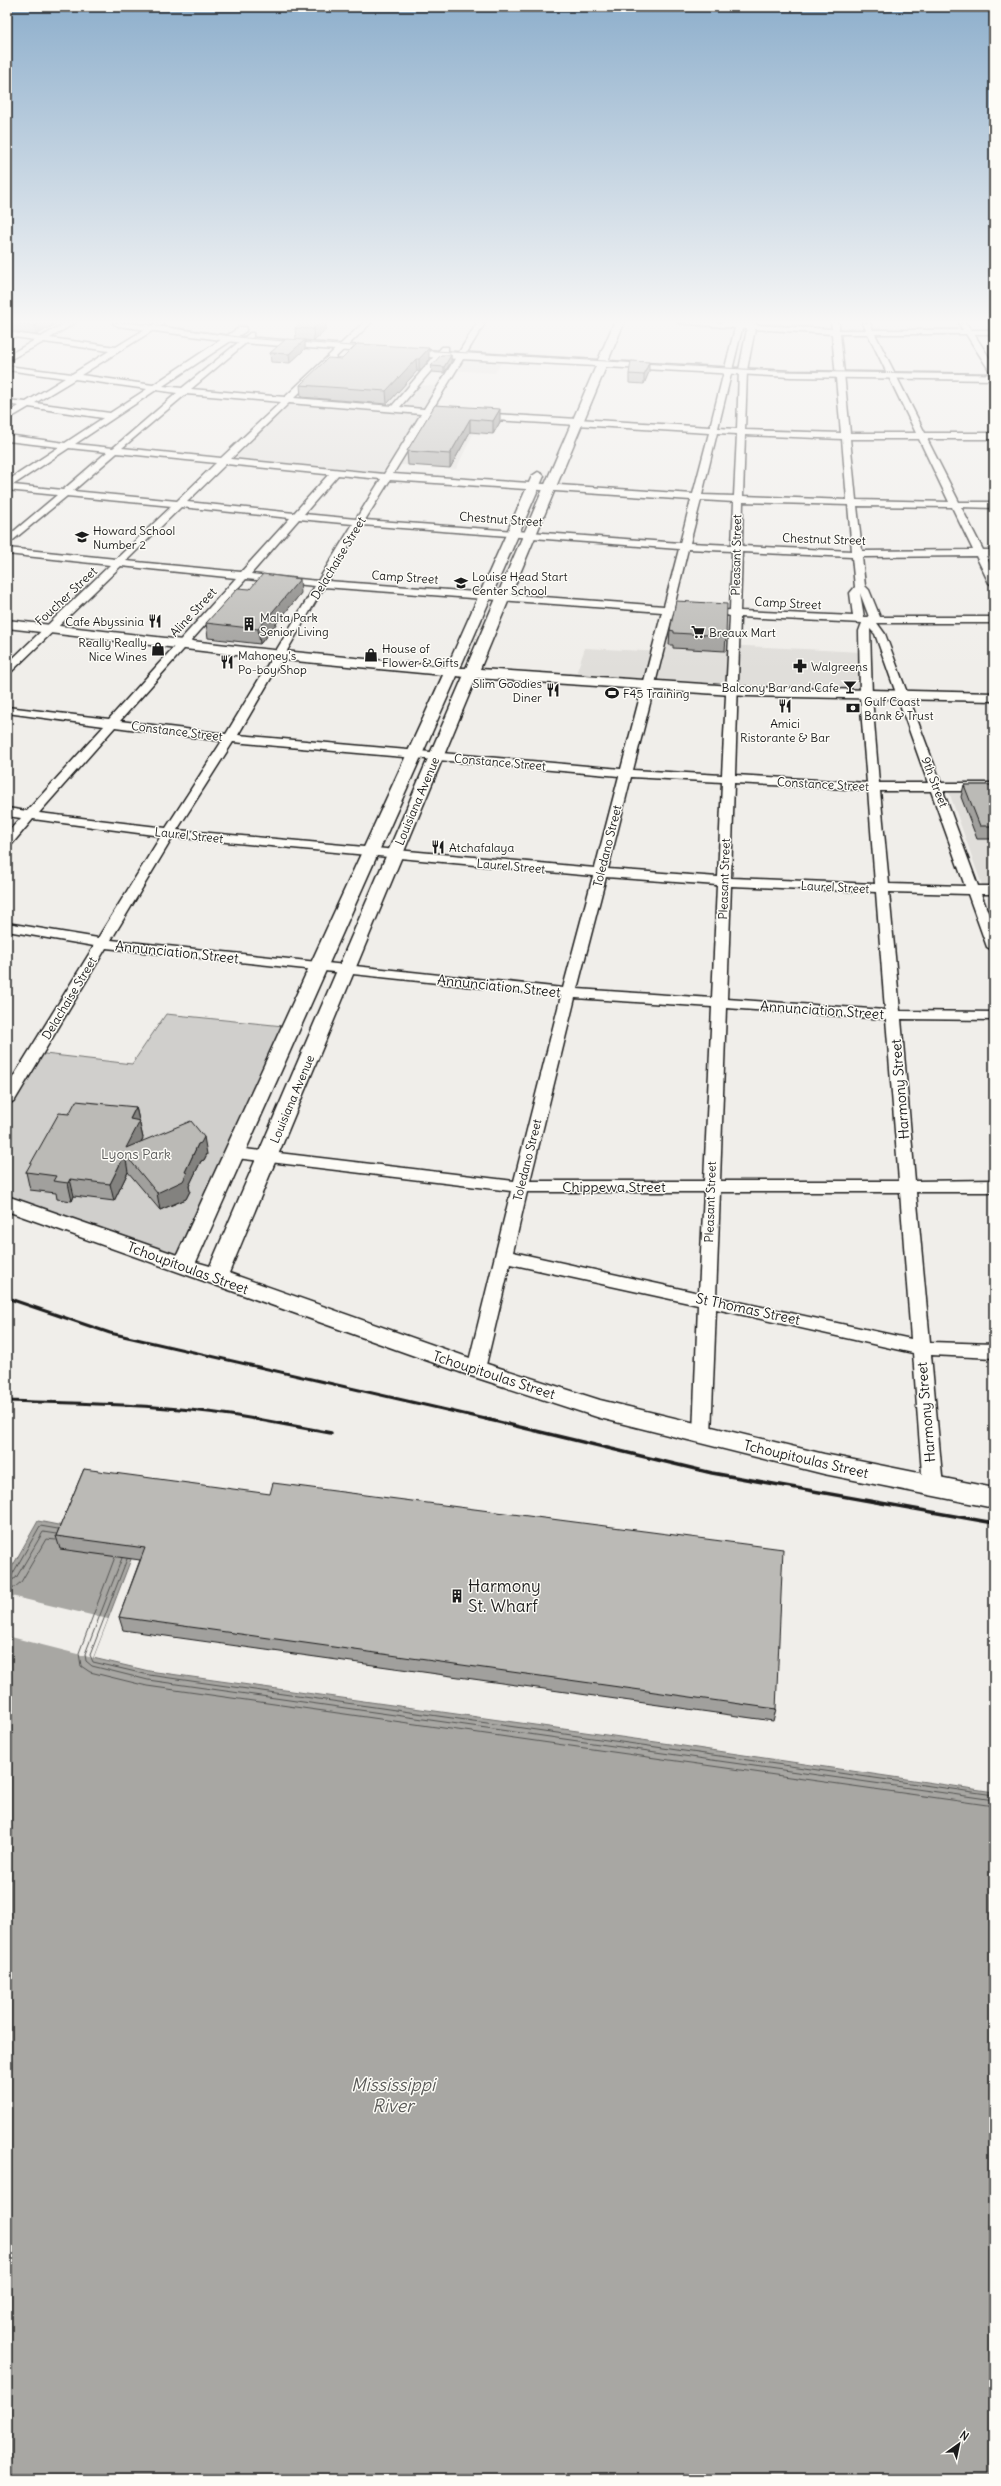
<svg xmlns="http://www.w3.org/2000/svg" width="1001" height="2486" font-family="Delius,sans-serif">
<rect width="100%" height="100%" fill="#f0eeea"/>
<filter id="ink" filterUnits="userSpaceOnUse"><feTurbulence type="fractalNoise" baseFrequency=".025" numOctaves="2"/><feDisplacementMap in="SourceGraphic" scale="8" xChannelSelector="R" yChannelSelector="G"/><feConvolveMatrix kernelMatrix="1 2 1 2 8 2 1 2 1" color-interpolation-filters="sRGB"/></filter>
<g filter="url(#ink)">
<g fill="#e0deda">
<path d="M442,356L503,360L495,373L449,370L446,374L428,373Z"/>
<path d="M326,368L416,376L386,410L501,419L494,435L473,434L456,469L388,464L381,474L228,459Z"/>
<path d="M418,385L438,386L421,410L398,408Z"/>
<path d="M670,613L729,617L727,645L861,652L864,693L576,674L585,648L663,652Z"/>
<path d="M949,792H994V885H982Z"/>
</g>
<path fill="#d0cfcc" stroke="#767674" d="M166,1014L293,1027L183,1266L7,1203V1100L36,1053L132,1064Z"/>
<path fill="#a8a7a3" stroke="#706f6d" d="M38,1521L138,1541L93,1658L149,1671L656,1742L994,1792V2479H7V1576Z"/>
<path fill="#f0eeea" d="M7,1595L108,1619L93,1658L7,1636Z"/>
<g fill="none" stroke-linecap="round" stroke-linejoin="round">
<g stroke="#545452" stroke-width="1">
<path d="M115,1557L79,1653L81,1666L90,1672L147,1686L994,1806"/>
<path d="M122,1558L85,1654L86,1661L92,1666L148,1680L994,1800"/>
<path d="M127,1559L90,1655L93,1662L149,1675L994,1795"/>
<path d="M7,1577L12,1575L40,1526L58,1529"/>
<path d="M7,1582L16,1578L43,1532L56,1534"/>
<path d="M7,1588L15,1587L21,1582L46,1539L56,1540"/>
</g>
<g stroke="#1c1c1c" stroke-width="3">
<path id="street" d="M65,323H75L50,338L116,347L155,323H165L81,375L153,385L240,327H246V331L163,386L182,388L250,333H253V337L191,389L285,397L363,323H371L294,398L392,406L442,347H448V351L400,407L424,409L477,323H485L432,410L452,411L456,414L452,417L429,415L393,474L693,494L709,433L477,419L473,416L477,413L710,427L735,328L678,323H756L755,325L832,329L831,323H839V330H866L862,323H870L873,330H963L959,324L966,323L971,330H994V334H974L994,365V373H991L966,334H875L925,433H994V439H927L959,502H994V508L961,507L983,550H994V556H986L994,573V586L989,583L976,556L862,557L865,586L869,590L880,617H994V623H877L885,634L941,783H994V791H943L978,886H994V894H981L994,928V951L987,947L968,894L889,892L900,1011L994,1012V1020L901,1019L915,1181L994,1180V1192H916L930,1342L994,1344V1358L931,1355L943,1487L940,1493L933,1495L926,1493L923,1487L913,1353L716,1309L711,1435L709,1440L702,1442L695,1440L693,1435L698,1305L510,1264L485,1369L482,1374L476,1376L470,1374L467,1369L511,1191L236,1158L230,1157L228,1153L230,1149L236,1148L514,1181L561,996L106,948L15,1100L7,1105V1087L94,946L7,931V923L98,938L161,836L33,819L12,844L7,845V833L21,818L7,816V808L27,811L104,726L7,713V707L109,719L236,578L121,566L11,672L7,673V664L110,565L7,554V548L116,559L172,506L67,496L7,545V537L57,495L7,490V481L59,447L7,441V435L65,443L103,418L29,407L7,420V413L19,406L7,404V400L26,402L65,378L7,370V366L72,374L109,351L44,342L7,361V356L35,340L7,336V332L41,337ZM742,329H747L739,370L737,429L718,428ZM755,329L832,334L841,433L745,430L747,370ZM840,334H868L916,433H850ZM75,379L147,389L110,413L35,403ZM156,390L177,393L113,448L75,444ZM186,394L281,402L221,458L122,448ZM289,403L421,414L384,474L231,459ZM717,433L737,434L734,496L702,495ZM745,435L842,439L847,500L743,496ZM850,439H919L949,502L856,500ZM69,448L107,452L63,490L13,485ZM117,453L216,463L177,501L73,491ZM226,464L325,474H329L294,513L187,502ZM338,475L381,479L356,519L304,514ZM390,480L691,500L680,543L365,520ZM701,500L734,502L732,545L690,543ZM743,502L848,505L852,551L742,546ZM857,506L952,507L973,550L862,551ZM181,507L290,518L241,572L126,561ZM299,519L353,524L318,581L251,574ZM362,525L679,549L664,606L328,581ZM688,549L732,551L730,610L720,611L719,613L730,616L722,775L633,770L673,613L682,612L683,610L674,607ZM742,552L852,557L855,587L850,593L853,616L740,611ZM246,579L315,586L226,734L120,721ZM324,587L662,612L621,769L238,735ZM860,593L869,617H864ZM740,617L862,623L859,631L860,697L867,783L735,775ZM870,629L875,634L928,783H879L872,697ZM115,727L222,741L166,828L39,813ZM233,742L619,776L595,868L177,830ZM631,777L722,782L718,877L608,869ZM734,783L868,790L875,884L731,878ZM880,791H931L965,886L889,884ZM173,837L593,876L563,988L111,940ZM606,877L717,885L712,998L577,989ZM731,886L876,892L885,1010L727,999ZM575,998L712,1007L704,1181H530ZM726,1008L886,1019L899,1181H720ZM527,1192H704L699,1293L513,1252ZM720,1192H900L911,1339L716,1297Z"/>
</g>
<g stroke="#1c1c1c" stroke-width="3">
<path id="secondary" d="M113,323C158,323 201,334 245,337C363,347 480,354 598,360L614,323H624L608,361L791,371L994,374V380L791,377L606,367L480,669L747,687L994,693V701L747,696L476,678L229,1273L484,1363L600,1400L824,1454L994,1488V1508L824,1474L600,1418L468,1375L7,1211V1196L177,1255L443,675L253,657L7,628V620L253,648L447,667L532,476L538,472L542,474L544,476L460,668H466L596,366L441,358L243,343L118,326ZM457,676L463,677L210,1266L196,1262Z"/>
</g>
<use href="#street" fill="#fdfcf7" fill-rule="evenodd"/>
<use href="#secondary" fill="#fdfcf7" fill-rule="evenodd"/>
<g stroke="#1c1c1c" stroke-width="1">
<path d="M137,323L246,338L364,347"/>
<path d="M418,350L777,371L994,374"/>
</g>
<g stroke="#1c1c1c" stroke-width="3">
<path d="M7,1298L110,1333L490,1420"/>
<path d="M7,1401C92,1404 178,1404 261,1420"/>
</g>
<g stroke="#1c1c1c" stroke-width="3.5">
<path d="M256,1419L331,1433"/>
<path d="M486,1419L712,1473L994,1523"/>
</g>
</g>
<g fill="#a1a09d" stroke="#1c1c1c">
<path d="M7,323H57L36,335L7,331Z"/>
<path d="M295,328L326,330L314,341L305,340V349L290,363L271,362L270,353L296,339Z"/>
<path d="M357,344L429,360L419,372L417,371L387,404L301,397L300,385L342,359Z"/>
<path d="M451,355V362L444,373L432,372L431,366Z"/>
<path d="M649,372L644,384L629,383V374Z"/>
<path d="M435,405L500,422L493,434L470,432L450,468L408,465L407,451Z"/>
<path d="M250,589L301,593L260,644L208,638L206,623Z"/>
<path d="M670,630L726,636L725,651L673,648V645H669Z"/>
<path d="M964,785H994V846L991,839H977L961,797Z"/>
<path d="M136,1107L143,1138L141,1141L207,1154L204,1160L201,1161L189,1186L190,1191L186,1199L160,1210L128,1172L114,1201L74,1196L72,1201L57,1199L56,1193L30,1190L26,1172L69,1114Z"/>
<path d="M84,1469L776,1709L773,1721L123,1630L119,1617L140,1560L60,1549L56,1536Z"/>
</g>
<g fill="#83827f" stroke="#1c1c1c">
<path d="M40,323H57L36,335L35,326Z"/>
<path d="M320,323H326V330L314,341L313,329Z"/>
<path d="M305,340V349L290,363L289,354Z"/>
<path d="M429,348V360L419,372V359Z"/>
<path d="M451,355V362L444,373V367Z"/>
<path d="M416,359L417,371L387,404L386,391Z"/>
<path d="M649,362V372L644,384V375Z"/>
<path d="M500,409V422L493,434V421Z"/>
<path d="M470,419V432L450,468V454Z"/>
<path d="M300,579L301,593L260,644L258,629Z"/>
<path d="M136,1107L143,1138L131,1162L126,1148L130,1119Z"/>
<path d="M204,1137L207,1154L204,1160L201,1161L189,1186L190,1191L186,1199L160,1210L157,1193L185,1172L198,1144Z"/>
<path d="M125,1154L128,1172L114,1201L110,1184Z"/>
<path d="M70,1179L74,1196L72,1201L68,1183Z"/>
</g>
<g fill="#bbbab6" stroke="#1c1c1c">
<path d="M15,323H40L35,326Z"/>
<path d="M300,323H320L313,329L295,328Z"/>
<path d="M286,339L305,340L289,354L270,353Z"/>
<path d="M357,344L429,348L419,359H416L386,391L300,385L328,358L342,359Z"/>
<path d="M441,355H451L444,367L431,366Z"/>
<path d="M631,361L649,362L644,375L629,374Z"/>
<path d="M435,405L500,409L493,421L470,419L450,454L407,451Z"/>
<path d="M263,574L300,579L258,629L206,623L238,588L250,589Z"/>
<path d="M676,601L727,604L726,636L674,633V631L670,630Z"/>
<path d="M964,785H994V827V826H980Z"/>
<path d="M76,1101L136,1107L130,1119L140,1121L126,1148L191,1121L204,1137L201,1143L198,1144L185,1172L187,1173L183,1181L157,1193L125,1154L110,1184L70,1179L68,1183L53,1181L56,1176L26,1172L59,1113L69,1114Z"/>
<path d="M84,1469L270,1494L273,1483L783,1549L776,1709L119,1617L145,1548L56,1536Z"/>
</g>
</g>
<linearGradient id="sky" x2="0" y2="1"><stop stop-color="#8eafcc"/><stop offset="0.48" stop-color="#f8f7f6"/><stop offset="1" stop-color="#f8f7f6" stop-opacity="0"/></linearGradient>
<rect width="1001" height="671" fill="url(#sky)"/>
<defs>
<g id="school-bare" transform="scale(1.08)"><path d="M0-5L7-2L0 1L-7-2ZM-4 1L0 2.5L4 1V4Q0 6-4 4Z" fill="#1c1c1c" stroke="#fdfcf7" stroke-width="2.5" paint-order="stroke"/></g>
<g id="restaurant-bare" transform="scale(1.08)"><path d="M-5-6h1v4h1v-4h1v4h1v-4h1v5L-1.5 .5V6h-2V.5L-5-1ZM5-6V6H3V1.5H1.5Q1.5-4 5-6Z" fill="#1c1c1c" stroke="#fdfcf7" stroke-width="2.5" paint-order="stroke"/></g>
<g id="building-bare" transform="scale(1.08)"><path d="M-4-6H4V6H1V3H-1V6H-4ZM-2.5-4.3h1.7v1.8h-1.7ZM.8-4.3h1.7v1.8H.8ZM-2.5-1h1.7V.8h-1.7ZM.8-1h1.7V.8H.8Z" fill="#1c1c1c" stroke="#fdfcf7" stroke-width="2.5" paint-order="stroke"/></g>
<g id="supermarket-bare" transform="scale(1.08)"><path d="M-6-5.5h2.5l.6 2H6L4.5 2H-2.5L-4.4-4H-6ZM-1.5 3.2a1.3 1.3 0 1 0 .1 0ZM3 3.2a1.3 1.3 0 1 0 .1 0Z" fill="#1c1c1c" stroke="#fdfcf7" stroke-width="2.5" paint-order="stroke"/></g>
<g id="shop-bare" transform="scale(1.08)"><path d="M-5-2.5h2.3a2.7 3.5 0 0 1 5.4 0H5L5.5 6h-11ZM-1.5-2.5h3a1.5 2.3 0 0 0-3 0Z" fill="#1c1c1c" stroke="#fdfcf7" stroke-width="2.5" paint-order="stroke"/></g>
<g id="pharmacy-bare" transform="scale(1.08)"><path d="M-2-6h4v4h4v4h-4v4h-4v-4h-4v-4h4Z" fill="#1c1c1c" stroke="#fdfcf7" stroke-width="2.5" paint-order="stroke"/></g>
<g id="bar-bare" transform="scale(1.08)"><path d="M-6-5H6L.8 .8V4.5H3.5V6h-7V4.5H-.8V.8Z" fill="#1c1c1c" stroke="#fdfcf7" stroke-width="2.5" paint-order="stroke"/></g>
<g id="stadium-bare" transform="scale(1.08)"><path d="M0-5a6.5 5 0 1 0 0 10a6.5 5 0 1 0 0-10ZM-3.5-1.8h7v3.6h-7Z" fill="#1c1c1c" stroke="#fdfcf7" stroke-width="2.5" paint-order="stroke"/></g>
<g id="bank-bare" transform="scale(1.08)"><path d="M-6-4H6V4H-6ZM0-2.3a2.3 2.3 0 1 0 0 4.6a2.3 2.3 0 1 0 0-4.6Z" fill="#1c1c1c" stroke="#fdfcf7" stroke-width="2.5" paint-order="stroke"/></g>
</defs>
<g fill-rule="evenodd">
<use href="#school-bare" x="82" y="537"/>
<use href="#school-bare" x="461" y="583"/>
<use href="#restaurant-bare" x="155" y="621"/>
<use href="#building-bare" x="249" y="624"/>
<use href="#supermarket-bare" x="698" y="632"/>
<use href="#shop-bare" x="158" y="649"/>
<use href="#shop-bare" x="371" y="655"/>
<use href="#restaurant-bare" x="227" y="662"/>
<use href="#pharmacy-bare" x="800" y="666"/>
<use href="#bar-bare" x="850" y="687"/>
<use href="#restaurant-bare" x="553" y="690"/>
<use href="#stadium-bare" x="612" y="693"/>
<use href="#restaurant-bare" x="785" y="706"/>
<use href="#bank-bare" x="853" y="708"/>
<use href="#restaurant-bare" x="438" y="847"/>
<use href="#building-bare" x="457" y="1596"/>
</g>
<g text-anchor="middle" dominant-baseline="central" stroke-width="3" stroke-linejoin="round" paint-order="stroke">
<g font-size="12" fill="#1c1c1c" stroke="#fdfcf7">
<text transform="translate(501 519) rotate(4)">Chestnut Street</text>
<text transform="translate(824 539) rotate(2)">Chestnut Street</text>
<text transform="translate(736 555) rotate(-89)">Pleasant Street</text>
<text transform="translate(338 558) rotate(-59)">Delachaise Street</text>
<text transform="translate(405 577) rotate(4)">Camp Street</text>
<text transform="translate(66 596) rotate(-43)">Foucher Street</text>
<text transform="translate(788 603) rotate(3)">Camp Street</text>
<text transform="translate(193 612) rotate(-47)">Aline Street</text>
<text transform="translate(177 731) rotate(7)">Constance Street</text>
<text transform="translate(500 762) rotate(5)">Constance Street</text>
<text transform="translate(935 782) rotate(69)">9th Street</text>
<text transform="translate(823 784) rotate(3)">Constance Street</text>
<text transform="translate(417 801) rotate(-67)">Louisiana Avenue</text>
<text transform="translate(189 835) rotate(6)">Laurel Street</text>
<text transform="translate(607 846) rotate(-76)">Toledano Street</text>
<text transform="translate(511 866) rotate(5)">Laurel Street</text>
<text transform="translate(724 879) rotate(-88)">Pleasant Street</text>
<text transform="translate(835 887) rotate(3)">Laurel Street</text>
<text transform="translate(69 998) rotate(-59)">Delachaise Street</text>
<text transform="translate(292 1099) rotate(-67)">Louisiana Avenue</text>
<text transform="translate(527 1160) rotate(-76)">Toledano Street</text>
<text transform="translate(710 1202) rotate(-88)">Pleasant Street</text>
</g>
<g font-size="12" fill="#1c1c1c" stroke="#fdfcf7" text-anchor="start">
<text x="93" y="530">Howard School<tspan x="93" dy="14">Number 2</tspan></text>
<text x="472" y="576">Louise Head Start<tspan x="472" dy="14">Center School</tspan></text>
<text x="260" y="617">Malta Park<tspan x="260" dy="14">Senior Living</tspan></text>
<text x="144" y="621" text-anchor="end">Cafe Abyssinia</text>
<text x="709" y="632">Breaux Mart</text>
<text x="147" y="642" text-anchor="end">Really Really<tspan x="147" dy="14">Nice Wines</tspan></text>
<text x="382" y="648">House of<tspan x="382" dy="14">Flower &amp; Gifts</tspan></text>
<text x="238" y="655">Mahoney's<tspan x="238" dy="14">Po-boy Shop</tspan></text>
<text x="811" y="666">Walgreens</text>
<text x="542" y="683" text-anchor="end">Slim Goodies<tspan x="542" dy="14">Diner</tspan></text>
<text x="839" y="687" text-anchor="end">Balcony Bar and Cafe</text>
<text x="623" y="693">F45 Training</text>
<text x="864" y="701">Gulf Coast<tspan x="864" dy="14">Bank &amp; Trust</tspan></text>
<text x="785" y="723" text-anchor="middle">Amici<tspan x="785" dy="14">Ristorante &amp; Bar</tspan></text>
<text x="449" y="847">Atchafalaya</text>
</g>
<g font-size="14" fill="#1c1c1c" stroke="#fdfcf7">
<text transform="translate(177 952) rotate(6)">Annunciation Street</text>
<text transform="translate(499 986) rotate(6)">Annunciation Street</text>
<text transform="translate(822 1010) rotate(4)">Annunciation Street</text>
<text transform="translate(900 1089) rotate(-95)">Harmony Street</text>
<text x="614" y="1187">Chippewa Street</text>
<text transform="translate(188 1268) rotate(20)">Tchoupitoulas Street</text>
<text transform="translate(748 1309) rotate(12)">St Thomas Street</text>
<text transform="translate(494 1375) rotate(18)">Tchoupitoulas Street</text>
<text transform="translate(926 1412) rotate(-95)">Harmony Street</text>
<text transform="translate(806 1459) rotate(13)">Tchoupitoulas Street</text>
</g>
<g font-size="14" fill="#5b5b5a" stroke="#fdfcf7">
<text x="136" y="1154">Lyons Park</text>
</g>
<g font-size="17" fill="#1c1c1c" stroke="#fdfcf7" text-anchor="start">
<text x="468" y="1586">Harmony<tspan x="468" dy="20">St. Wharf</tspan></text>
</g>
<g font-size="18" font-style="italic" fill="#5b5b59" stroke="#fdfcf7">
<text x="393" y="2084">Mississippi<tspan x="393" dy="21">River</tspan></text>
</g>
</g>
<rect width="1001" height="2486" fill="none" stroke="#fdfcf7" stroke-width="24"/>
<rect x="12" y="12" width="977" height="2462" fill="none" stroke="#1c1c1c" stroke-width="1.5" filter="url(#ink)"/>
<g transform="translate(959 2444) rotate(33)" stroke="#fdfcf7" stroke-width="3" paint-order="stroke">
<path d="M0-3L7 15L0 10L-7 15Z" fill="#1c1c1c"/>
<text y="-6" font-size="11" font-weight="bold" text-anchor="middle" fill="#1c1c1c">N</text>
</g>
</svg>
